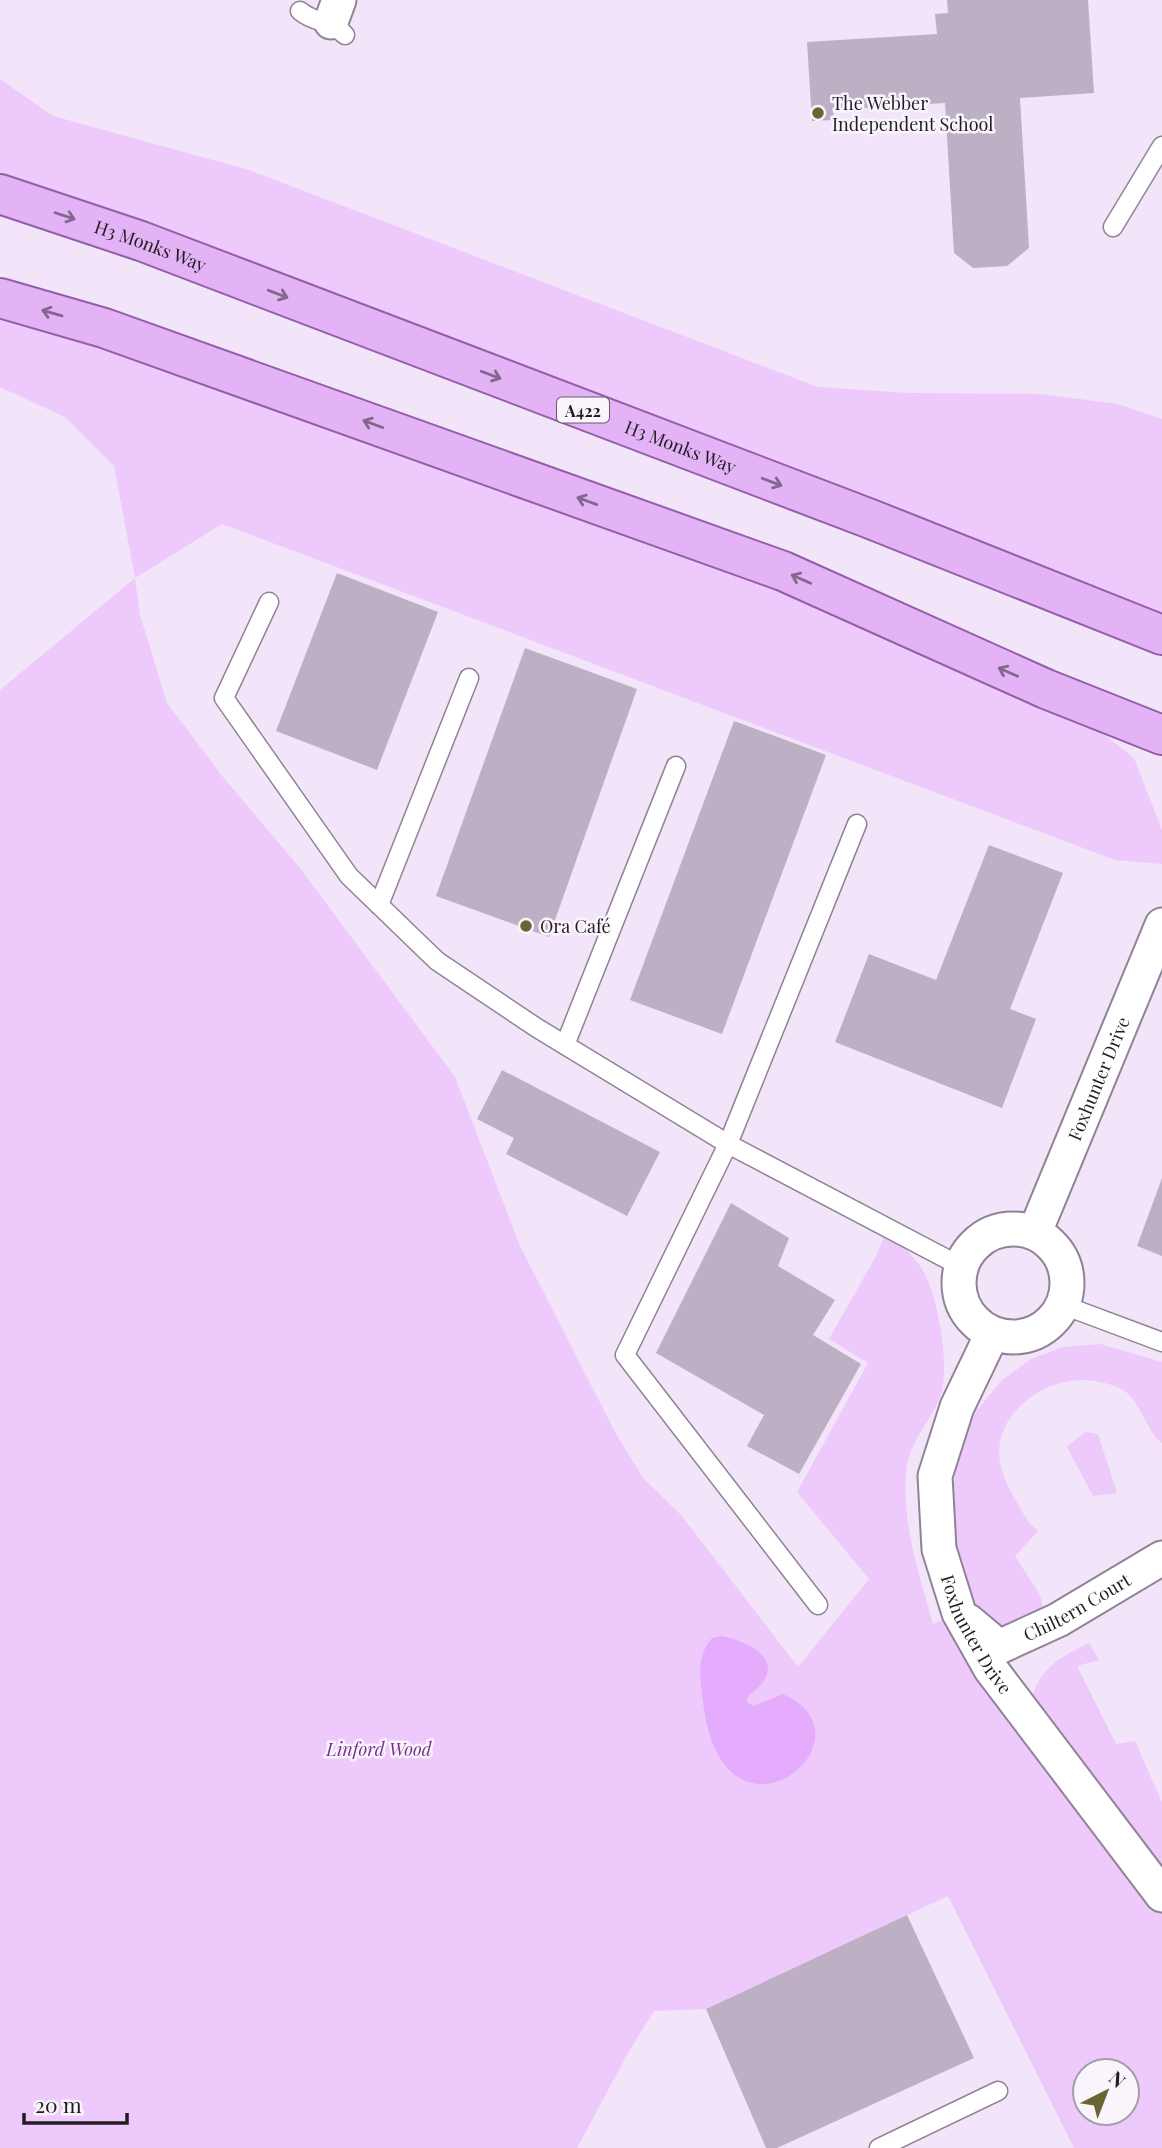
<svg xmlns="http://www.w3.org/2000/svg" width="1162" height="2148" font-family="'Playfair Display',serif">
<rect width="100%" height="100%" fill="#f2e4f9"/>
<g fill="#edc9fc" fill-rule="evenodd">
<path d="M0,79L53,116L249,170L818,387L909,393L1040,394L1118,404L1162,419V635L0,189Z"/>
<path d="M0,298L1046,689L1134,758L1162,830V864L1115,860L222,524L135,578L140,615L167,703L223,777L300,868L455,1077L520,1246L616,1434L643,1478L681,1515L798,1667L869,1579L797,1492L868,1363L829,1339L875,1258L887,1231C897,1242 911,1253 920,1266C938,1291 952,1372 939,1400C928,1424 908,1445 906,1472C902,1525 919,1574 933,1624L959,1613L1032,1697C1042,1666 1061,1657 1089,1643L1099,1660L1077,1666L1116,1744L1135,1741L1162,1802V2148H1074L948,1896L706,2009L654,2011L629,2051L577,2148H0V690L135,578L114,466L65,417L0,387ZM1085,2071H1127V2113H1085Z"/>
<path d="M1100,1344L1162,1362V1443C1148,1434 1142,1405 1126,1392C1115,1384 1099,1381 1085,1380C1043,1378 992,1415 1000,1462C1002,1475 1009,1489 1016,1501C1023,1512 1028,1524 1038,1531L1015,1556L1040,1595L1044,1612L1008,1632L966,1606L949,1512L959,1453L976,1411L1002,1380L1031,1359L1063,1347Z"/>
<path d="M1085,1432L1098,1434L1117,1493L1093,1496L1067,1447Z"/>
</g>
<path fill="#e5abfc" d="M722,1636C758,1644 790,1666 748,1696L747,1702L753,1706L783,1694C881,1738 727,1864 704,1709C701,1683 694,1659 712,1638Z"/>
<g fill="#beb0c4">
<path d="M947,0H1088L1094,93L1020,98L1029,248L1007,266L973,268L954,253L945,103L833,110L834,120L812,121L807,42L937,34L935,14L948,13Z"/>
<path d="M337,573L438,612L377,770L276,731Z"/>
<path d="M525,648L637,689L549,937L436,896Z"/>
<path d="M734,721L826,755L722,1034L630,1000Z"/>
<path d="M989,845L1063,873L1010,1009L1036,1019L1002,1108L835,1042L869,954L936,980Z"/>
<path d="M502,1070L660,1152L627,1216L506,1154L514,1138L477,1119Z"/>
<path d="M1162,1178V1256L1137,1246Z"/>
<path d="M731,1203L789,1238L778,1266L835,1300L813,1335L861,1364L799,1474L747,1446L764,1415L656,1353Z"/>
<path d="M907,1915L974,2058L777,2148H766L706,2009Z"/>
</g>
<g fill="none" stroke-linecap="round" stroke-linejoin="round">
<g stroke="#918396" stroke-width="21">
<g id="lane">
<path d="M300,11C319,26 326,16 345,35"/>
<path d="M1113,227L1162,146"/>
<path d="M269,602L224,698L349,876L437,961L537,1028L728,1144L962,1267"/>
<path d="M379,905L469,678"/>
<path d="M565,1045L676,766"/>
<path d="M1063,1305L1162,1342"/>
<path d="M818,1605L625,1355L728,1144L857,824"/>
<path d="M879,2148L998,2091"/>
</g>
</g>
<g stroke="#918396" stroke-width="37">
<g id="street">
<path d="M331,22L339,0"/>
<circle cx="1013" cy="1283" r="54"/>
<path id="s1" d="M1035,1232L1162,925"/>
<path id="s2" d="M992,1334L957,1407L935,1476L939,1549L959,1613L990,1668L1162,1895"/>
<path id="s3" d="M968,1621L999,1647L1058,1620L1162,1558"/>
</g>
</g>
<g stroke="#935ea8" stroke-width="42">
<g id="primary">
<path id="s4" d="M0,194L141,241L868,518L1162,635"/>
<path d="M0,298L104,328L783,571L1046,689L1162,735"/>
</g>
</g>
<use href="#lane" stroke="#fff" stroke-width="18"/>
<use href="#street" stroke="#fff" stroke-width="33"/>
<use href="#primary" stroke="#e3b3f5" stroke-width="38"/>
</g>
<defs><path id="oneway-shaft" d="M-6 0H5M1.5-3L5.5 0L1.5 3" fill="none" stroke-width="1.6" stroke-linecap="round" stroke-linejoin="round" transform="scale(1.75)"/></defs>
<g stroke="#82688c">
<use href="#oneway-shaft" transform="translate(65 216) rotate(18)"/>
<use href="#oneway-shaft" transform="translate(278 294) rotate(21)"/>
<use href="#oneway-shaft" transform="translate(52 313) rotate(-164)"/>
<use href="#oneway-shaft" transform="translate(491 375) rotate(21)"/>
<use href="#oneway-shaft" transform="translate(373 424) rotate(-160)"/>
<use href="#oneway-shaft" transform="translate(772 482) rotate(21)"/>
<use href="#oneway-shaft" transform="translate(587 501) rotate(-160)"/>
<use href="#oneway-shaft" transform="translate(801 579) rotate(-156)"/>
<use href="#oneway-shaft" transform="translate(1008 672) rotate(-156)"/>
</g>
<g fill="#686632" stroke="#faf4fd" stroke-width="2.5">
<circle cx="818" cy="113" r="7"/>
<circle cx="526" cy="926" r="7"/>
</g>
<g text-anchor="middle" dominant-baseline="central" stroke-width="5" stroke-linejoin="round" paint-order="stroke">
<rect fill="#faf4fd" stroke="#625d64" stroke-width="2" x="557" y="397.5" width="52" height="25" rx="5"/>
<g font-size="16" font-weight="bold" fill="#211c23">
<text x="583" y="410">A422</text>
</g>
<g font-size="18" fill="#211c23" stroke="#faf4fd" text-anchor="start">
<text x="832" y="103">The Webber<tspan x="832" dy="21">Independent School</tspan></text>
<text x="540" y="926">Ora Café</text>
</g>
<g font-size="18" fill="#211c23" stroke="#faf4fd">
<text stroke="none"><textPath href="#s4" startOffset="159">H3 Monks Way</textPath></text>
<text stroke="none"><textPath href="#s4" startOffset="726">H3 Monks Way</textPath></text>
<text stroke="none"><textPath href="#s1" startOffset="166">Foxhunter Drive</textPath></text>
<text stroke="none"><textPath href="#s3" startOffset="128">Chiltern Court</textPath></text>
<text stroke="none"><textPath href="#s2" startOffset="320">Foxhunter Drive</textPath></text>
</g>
<g font-size="18" font-style="italic" fill="#76318e" stroke="#faf4fd">
<text x="379" y="1749">Linford Wood</text>
</g>
</g>
<g transform="translate(1106 2092) rotate(42)"><circle r="33" fill="#faf4fd" stroke="#a39ea6" stroke-width="2"/>
<path d="M0-5L12 26L0 18L-12 26Z" fill="#686632"/>
<text y="-10" font-size="19" font-weight="bold" text-anchor="middle" fill="#211c23">N</text>
</g>
<path d="M24 2113v10h103v-10" fill="none" stroke="#211c23" stroke-width="3.5"/>
<text x="35" y="2113" font-size="21" fill="#211c23" stroke="#faf4fd" stroke-width="5" paint-order="stroke">20 m</text>
</svg>
